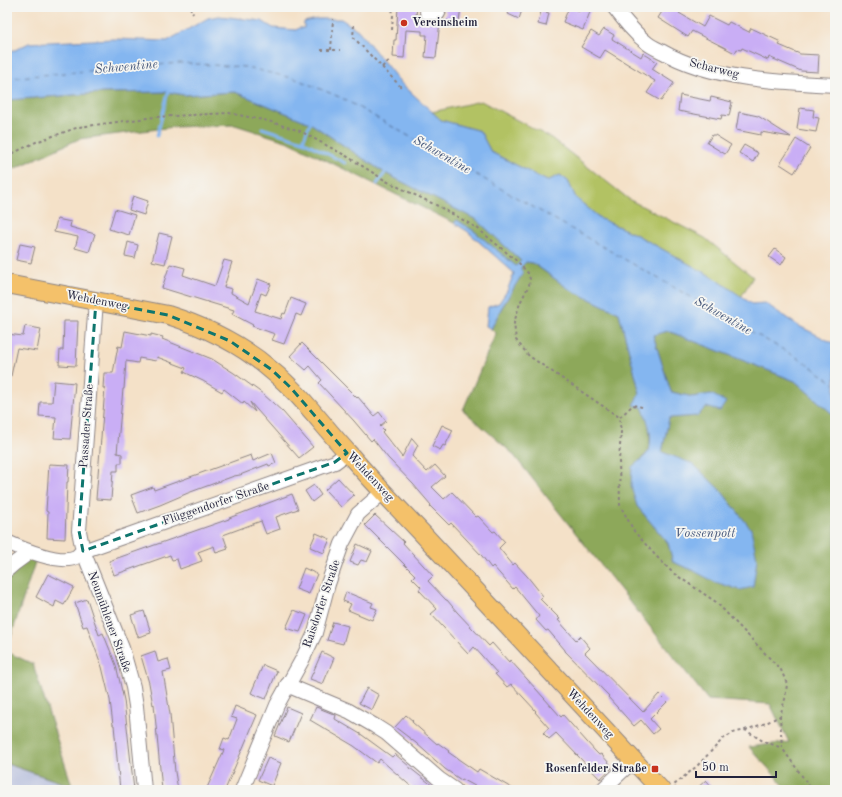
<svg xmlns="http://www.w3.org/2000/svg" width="842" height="797" font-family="'Old Standard TT',serif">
<rect width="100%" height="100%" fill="#f6f6f2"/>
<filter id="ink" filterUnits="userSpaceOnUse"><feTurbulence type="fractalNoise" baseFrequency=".025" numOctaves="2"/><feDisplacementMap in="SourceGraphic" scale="8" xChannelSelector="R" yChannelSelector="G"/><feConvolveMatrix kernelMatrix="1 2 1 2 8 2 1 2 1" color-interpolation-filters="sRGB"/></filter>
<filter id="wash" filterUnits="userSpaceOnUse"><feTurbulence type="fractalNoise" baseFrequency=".012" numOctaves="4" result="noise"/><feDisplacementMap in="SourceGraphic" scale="16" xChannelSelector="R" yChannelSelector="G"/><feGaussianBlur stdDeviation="0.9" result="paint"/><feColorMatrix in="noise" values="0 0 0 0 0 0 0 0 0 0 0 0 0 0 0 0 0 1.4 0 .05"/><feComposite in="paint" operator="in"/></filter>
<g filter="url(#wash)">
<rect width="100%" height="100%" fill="#f4e1c8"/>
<path fill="#bcc3de" d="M7,764L72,786V790H7Z"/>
<path fill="#b2c264" stroke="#6a7250" d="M481,101L551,138L630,200L705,238L753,277L741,297L716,279L635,234L601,219L576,198L568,181L560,175L547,181L491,152L480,131L441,120L432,112Z"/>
<g fill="#8da85a" stroke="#58654a">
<path d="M168,92L184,95L235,92L310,123L385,173L477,220L521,261L516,267L474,231L457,220L454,223L289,142L235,125L174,127L79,139L7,172V100L100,93Z"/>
<path d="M526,262L533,263L569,289L619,313L640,393L642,407L649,422L650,441L647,453L632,468L637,506L668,543L673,562L694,571L751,529L722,492L693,464L662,453L669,418L697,416L711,394L693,397L671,392L653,335L668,331L795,381L835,416V790H788L749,747L789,742L770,704L708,700L512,453L463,410L496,333L491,329L502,307L509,298L521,270V267Z"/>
<path d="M17,551L36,559L7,649V563Z"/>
<path d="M7,652L33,664L72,786L7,764Z"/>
</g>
<path fill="#84b6f0" stroke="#536c96" d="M219,16L262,21L273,28L296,30L299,28H304V22L317,19H341L358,30L401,83L441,120L480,131L491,152L547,181L560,175L568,181L576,198L601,219L635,234L716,279L752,304L765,303L797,325L835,344V416L795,381L668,331L653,335L671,392L693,397L711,394L726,402L720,411L706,407L697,416L669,418L662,452L693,464L722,492L751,529L757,559L753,587L740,590L715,582L694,571L673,562L668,543L637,506L631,486L632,467C636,463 645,458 648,452C654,438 648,420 642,407L633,405L640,393L619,313L569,289L533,263L526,262L521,267V270L523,273L502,307L491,329L486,326L488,307L499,303L507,291L514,273L467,231L454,223L457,220L474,231L516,266L521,261L477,220L385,173L310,123L235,92L184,95L168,92L100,93L7,100V51L15,50L29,43L114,39L167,41L208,18Z"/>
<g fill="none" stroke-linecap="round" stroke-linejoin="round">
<g stroke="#84b6f0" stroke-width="3">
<path d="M262,128L303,141L345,163"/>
<path d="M157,136L168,92"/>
<path d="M303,141L310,123"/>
<path d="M377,184L385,173"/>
</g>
<path stroke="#44567a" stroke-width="1" stroke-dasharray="5 4" stroke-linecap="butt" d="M7,78L180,63L245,67L296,79L342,98L803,361L835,384"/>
</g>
<g id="blocks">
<g fill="#c9aef5">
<path d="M398,7L417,8L416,15H419L422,19L440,21L436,58L425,57L427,35H422V31L406,30L404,58L393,57L394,40H396Z"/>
<path d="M444,7H461L459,22L442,20L446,14Z"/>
<path d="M511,7H523L519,19L508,14Z"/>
<path d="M569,7L580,11L581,7H592L583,30L563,22Z"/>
<path d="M665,7H683L679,13L703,27L709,16L727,25L729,22L749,32L751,28L781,42L779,45L800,54L819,55L818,72L801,71L769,57L768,60L742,48L741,50L737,49L735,53L692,31L688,37L658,18Z"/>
<path d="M541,11L549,13L546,26L538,24Z"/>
<path d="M604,29L614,35L612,39L641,57L643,53L657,62L652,69L674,83L661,101L647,93L655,81L605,50L600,58L581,47L591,31L599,36Z"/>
<path d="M680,95L710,101L711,97L732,102L729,116L722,115L721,119L678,111Z"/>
<path d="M800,108L814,110L813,117L819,118L816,132L797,129Z"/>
<path d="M739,112L758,116L791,137L761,132V135L736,130Z"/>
<path d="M712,135H715L731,145L725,154L707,143Z"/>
<path d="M796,139L810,148L794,173L780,164Z"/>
<path d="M744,145L758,153L753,162L739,153Z"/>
<path d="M133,196L148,201L144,215L129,210Z"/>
<path d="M115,209L135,215L129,235L109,229Z"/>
<path d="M57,219L71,222L70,227L95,234L89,252L75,248L78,237L54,232Z"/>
<path d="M159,233L172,236L165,264L152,261Z"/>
<path d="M128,242L138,245L135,258L125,256Z"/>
<path d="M20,244L35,247L31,263L16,260Z"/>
<path d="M775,249L786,257L781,265L769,257Z"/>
<path d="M224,260L232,262L224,287L232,289L231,293L249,303L258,279L271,284L266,295L261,293L255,311L281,319L283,313L285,314L291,298L306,304L301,316L296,314L284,344L272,340L275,334L252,326L253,325L232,314L234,310L162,288L170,264L185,268L183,275L215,286Z"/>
<path d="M64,321H78L76,366L59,365L60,350H63Z"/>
<path d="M25,326L41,329L37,351L17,348L11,376H7V334L23,336Z"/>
<path d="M125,331L151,336V334L163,337L162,339L212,359L234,373L263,394L283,412L313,447L299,458L250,402L255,412L244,402L243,404L224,389L222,392L203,381L184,372L186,368L157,357L156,361L139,358L138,363L126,361L124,389H123L117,453L122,454V463H118V471H113L111,500L96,499L105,388H103L104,373H113L118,346L122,347Z"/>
<path d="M302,343L357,398L358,397L374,416L379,412L386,421L380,426L384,430L382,432L402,457L412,438L418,445L412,456L427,472L435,465L445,476L432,487L444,499L452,492L476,517L478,516L493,532L495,531L505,542L499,548L513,565L515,563L527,576L543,596L540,599L560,619L558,620L576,640L580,636L590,648L585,653L643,712L659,694L667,702L650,719L659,729L653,734L641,720L634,726L608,697L609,696L565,651V650L548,630L546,631L536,620L539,616L515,587L513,589L493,566L491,568L482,556L451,523L449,525L430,506L431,505L413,484L388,458L373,439L371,441L354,421L319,383L322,380L310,366L306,370L290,356Z"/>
<path d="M54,381L75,383L70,439L54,438L56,417L39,416L40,402H52Z"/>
<path d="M442,425L453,430L445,446L443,445L440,450L432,446Z"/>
<path d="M272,453L276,463L269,466L268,464L240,475L234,476L188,493L160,505L138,513L131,495L153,487L154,490L251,455L253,461Z"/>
<path d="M49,464L69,465L68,482H67L65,539L47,538L48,512L46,511Z"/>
<path d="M338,478L354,495L341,507L325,490Z"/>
<path d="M314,485L321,495L312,502L305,491Z"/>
<path d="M292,494L298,509L276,517L280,529L266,534L261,521L223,535L228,549L216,553L214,546L198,552L202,561L180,569L177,559L172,560L170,555L114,575L109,561L229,519V518Z"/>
<path d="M375,515L404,542L403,543L433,576L428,581L446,600H447L457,612L489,646L492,643L509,662L510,660L561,717L563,715L595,751L599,755L601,754L610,764L609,765L612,768L600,779L556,733L549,739L543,733L549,728L535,712L536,711L511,684L507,687L495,674L497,673L474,647L468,654L431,614L437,609L419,590L421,587L412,578L415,575L365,525Z"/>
<path d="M316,533L330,539L324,553L310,547Z"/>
<path d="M357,544L372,551L367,562L361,560L358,565L350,562Z"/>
<path d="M304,568L317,574L309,594L296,589Z"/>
<path d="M48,574L74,587L64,605L56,601L54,607L36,597Z"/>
<path d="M346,592L373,603L371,607L377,609L372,620L348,610L351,604L343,601Z"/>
<path d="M87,599L99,635L103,633L116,665L124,700L134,790H120L114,725H113L110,700L102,667L87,626L83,627L75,603Z"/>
<path d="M294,610L307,615L300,632L286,628Z"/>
<path d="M144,611L151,633L138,637L131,615Z"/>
<path d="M333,622L348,626L343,644L327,640Z"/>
<path d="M155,651L158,662L168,659L171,670L163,672L170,714L175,772L178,790H162L154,704L153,705L149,683L141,656Z"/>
<path d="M322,652L334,658L323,684L310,679Z"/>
<path d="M263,665L277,671L266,699L251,693Z"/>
<path d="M367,688L379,695L372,710L359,703Z"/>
<path d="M235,706L257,715L225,790H206L224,750L220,749L224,738L229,740L237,719L231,717Z"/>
<path d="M287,707L301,713L289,742L275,736Z"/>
<path d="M316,707L336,715L335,719L362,735L392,757L395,754L410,767V768L438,790H415L380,759L377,763L354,746L310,720Z"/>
<path d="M406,715L413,721L412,722L437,744L438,743L449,751L448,752L477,772L479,769L515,790H482L462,779L461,780L445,769L416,743L395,727Z"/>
<path d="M268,758L281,763L272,786L258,780Z"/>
<path d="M706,780L715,790H695Z"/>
</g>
</g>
</g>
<g filter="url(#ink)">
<use href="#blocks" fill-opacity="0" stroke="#8b8282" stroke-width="1"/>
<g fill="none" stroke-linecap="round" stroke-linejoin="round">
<g stroke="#8b8282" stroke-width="16">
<g id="minor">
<path d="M428,7L427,12L438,13"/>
<path d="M614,7C624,20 634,33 647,43C652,47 657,49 663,52C713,80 779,82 835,85"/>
<path d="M96,301L79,531L83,551L122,648L133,687L136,706L144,790"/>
<path d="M7,542C22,549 61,565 76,557C78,556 81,552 83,551L335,462L347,453"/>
<path d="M7,570L15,563L30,552"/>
<path d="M287,685L349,711L375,726L386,733L439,779L455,790"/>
<path d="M242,790L277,705L302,660L315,633L328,584L342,544L358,514L383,492"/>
<path d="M602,790L634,760"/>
</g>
</g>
<g stroke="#8b8282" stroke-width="20">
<path id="major" d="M7,284L168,315C206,327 241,344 271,370C301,394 323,426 349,454C372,481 397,507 422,533C502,619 581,705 661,790"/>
</g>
<g stroke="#8b8282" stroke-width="2" stroke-dasharray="3 3" stroke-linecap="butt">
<path d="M190,7L193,14"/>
<path d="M298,7V10H307L309,7"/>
<path d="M354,25L353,37L401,87"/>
<path d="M392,30L393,15L392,7"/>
<path d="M321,50H340"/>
<path d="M331,50L333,19"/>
<path d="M382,67L390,60"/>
<path d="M7,156L36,142L79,127L155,117L229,113L268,121L300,131L348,157L386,181L440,207L477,228L518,262L528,273L530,279L529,285L520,303L514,323L516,340L529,356L619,417L621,432L619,460L620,505L634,531L656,556L673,573L716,602L781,670L787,684L785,699L780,716L782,748L812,790"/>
<path d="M620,417L633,405L642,407"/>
<path d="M745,730L766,723L780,716"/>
<path d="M676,790L674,785L697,766L723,739L733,733L745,730L763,741L782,748"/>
</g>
<use href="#minor" stroke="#fff" stroke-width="14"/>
<use href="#major" stroke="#f4c16a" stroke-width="18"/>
</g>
</g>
<path fill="none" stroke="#0f766e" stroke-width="3" stroke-dasharray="8 5" stroke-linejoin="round" d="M96,301L168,315L230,341L272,370L291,388L347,453L335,462L83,551L79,531Z"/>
<g fill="#c8321e" stroke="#f6f6f2" stroke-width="1.5">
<circle cx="404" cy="23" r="4"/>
<rect x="651" y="765" width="8" height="8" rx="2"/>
</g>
<g text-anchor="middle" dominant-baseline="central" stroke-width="3.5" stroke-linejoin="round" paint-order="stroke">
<g font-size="12" font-weight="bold" fill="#22223b" stroke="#f6f6f2" text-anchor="start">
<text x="412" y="23">Vereinsheim</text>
<text x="647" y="769" text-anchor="end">Rosenfelder Straße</text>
</g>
<g font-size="12" fill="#22223b" stroke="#f6f6f2">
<text transform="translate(714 69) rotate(14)">Scharweg</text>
<text transform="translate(97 301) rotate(11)">Wehdenweg</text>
<text transform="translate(87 426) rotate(-86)">Passader Straße</text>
<text transform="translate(370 477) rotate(47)">Wehdenweg</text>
<text transform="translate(216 504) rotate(-19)">Flüggendorfer Straße</text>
<text transform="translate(322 604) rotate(-71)">Raisdorfer Straße</text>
<text transform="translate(109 622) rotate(70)">Neumühlener Straße</text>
<text transform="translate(590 714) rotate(47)">Wehdenweg</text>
</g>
<g font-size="13" font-style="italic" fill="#44567a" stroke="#f6f6f2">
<text transform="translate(126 67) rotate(-5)">Schwentine</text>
<text transform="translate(442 155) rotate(30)">Schwentine</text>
<text transform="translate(723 316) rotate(30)">Schwentine</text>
<text x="705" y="533">Vossenpott</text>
</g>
</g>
<rect width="842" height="797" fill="none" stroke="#f6f6f2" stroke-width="24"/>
<path d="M696 771v6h80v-6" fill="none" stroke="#22223b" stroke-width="2"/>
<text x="702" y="771" font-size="12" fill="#22223b" stroke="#f6f6f2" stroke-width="3" paint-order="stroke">50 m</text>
</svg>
